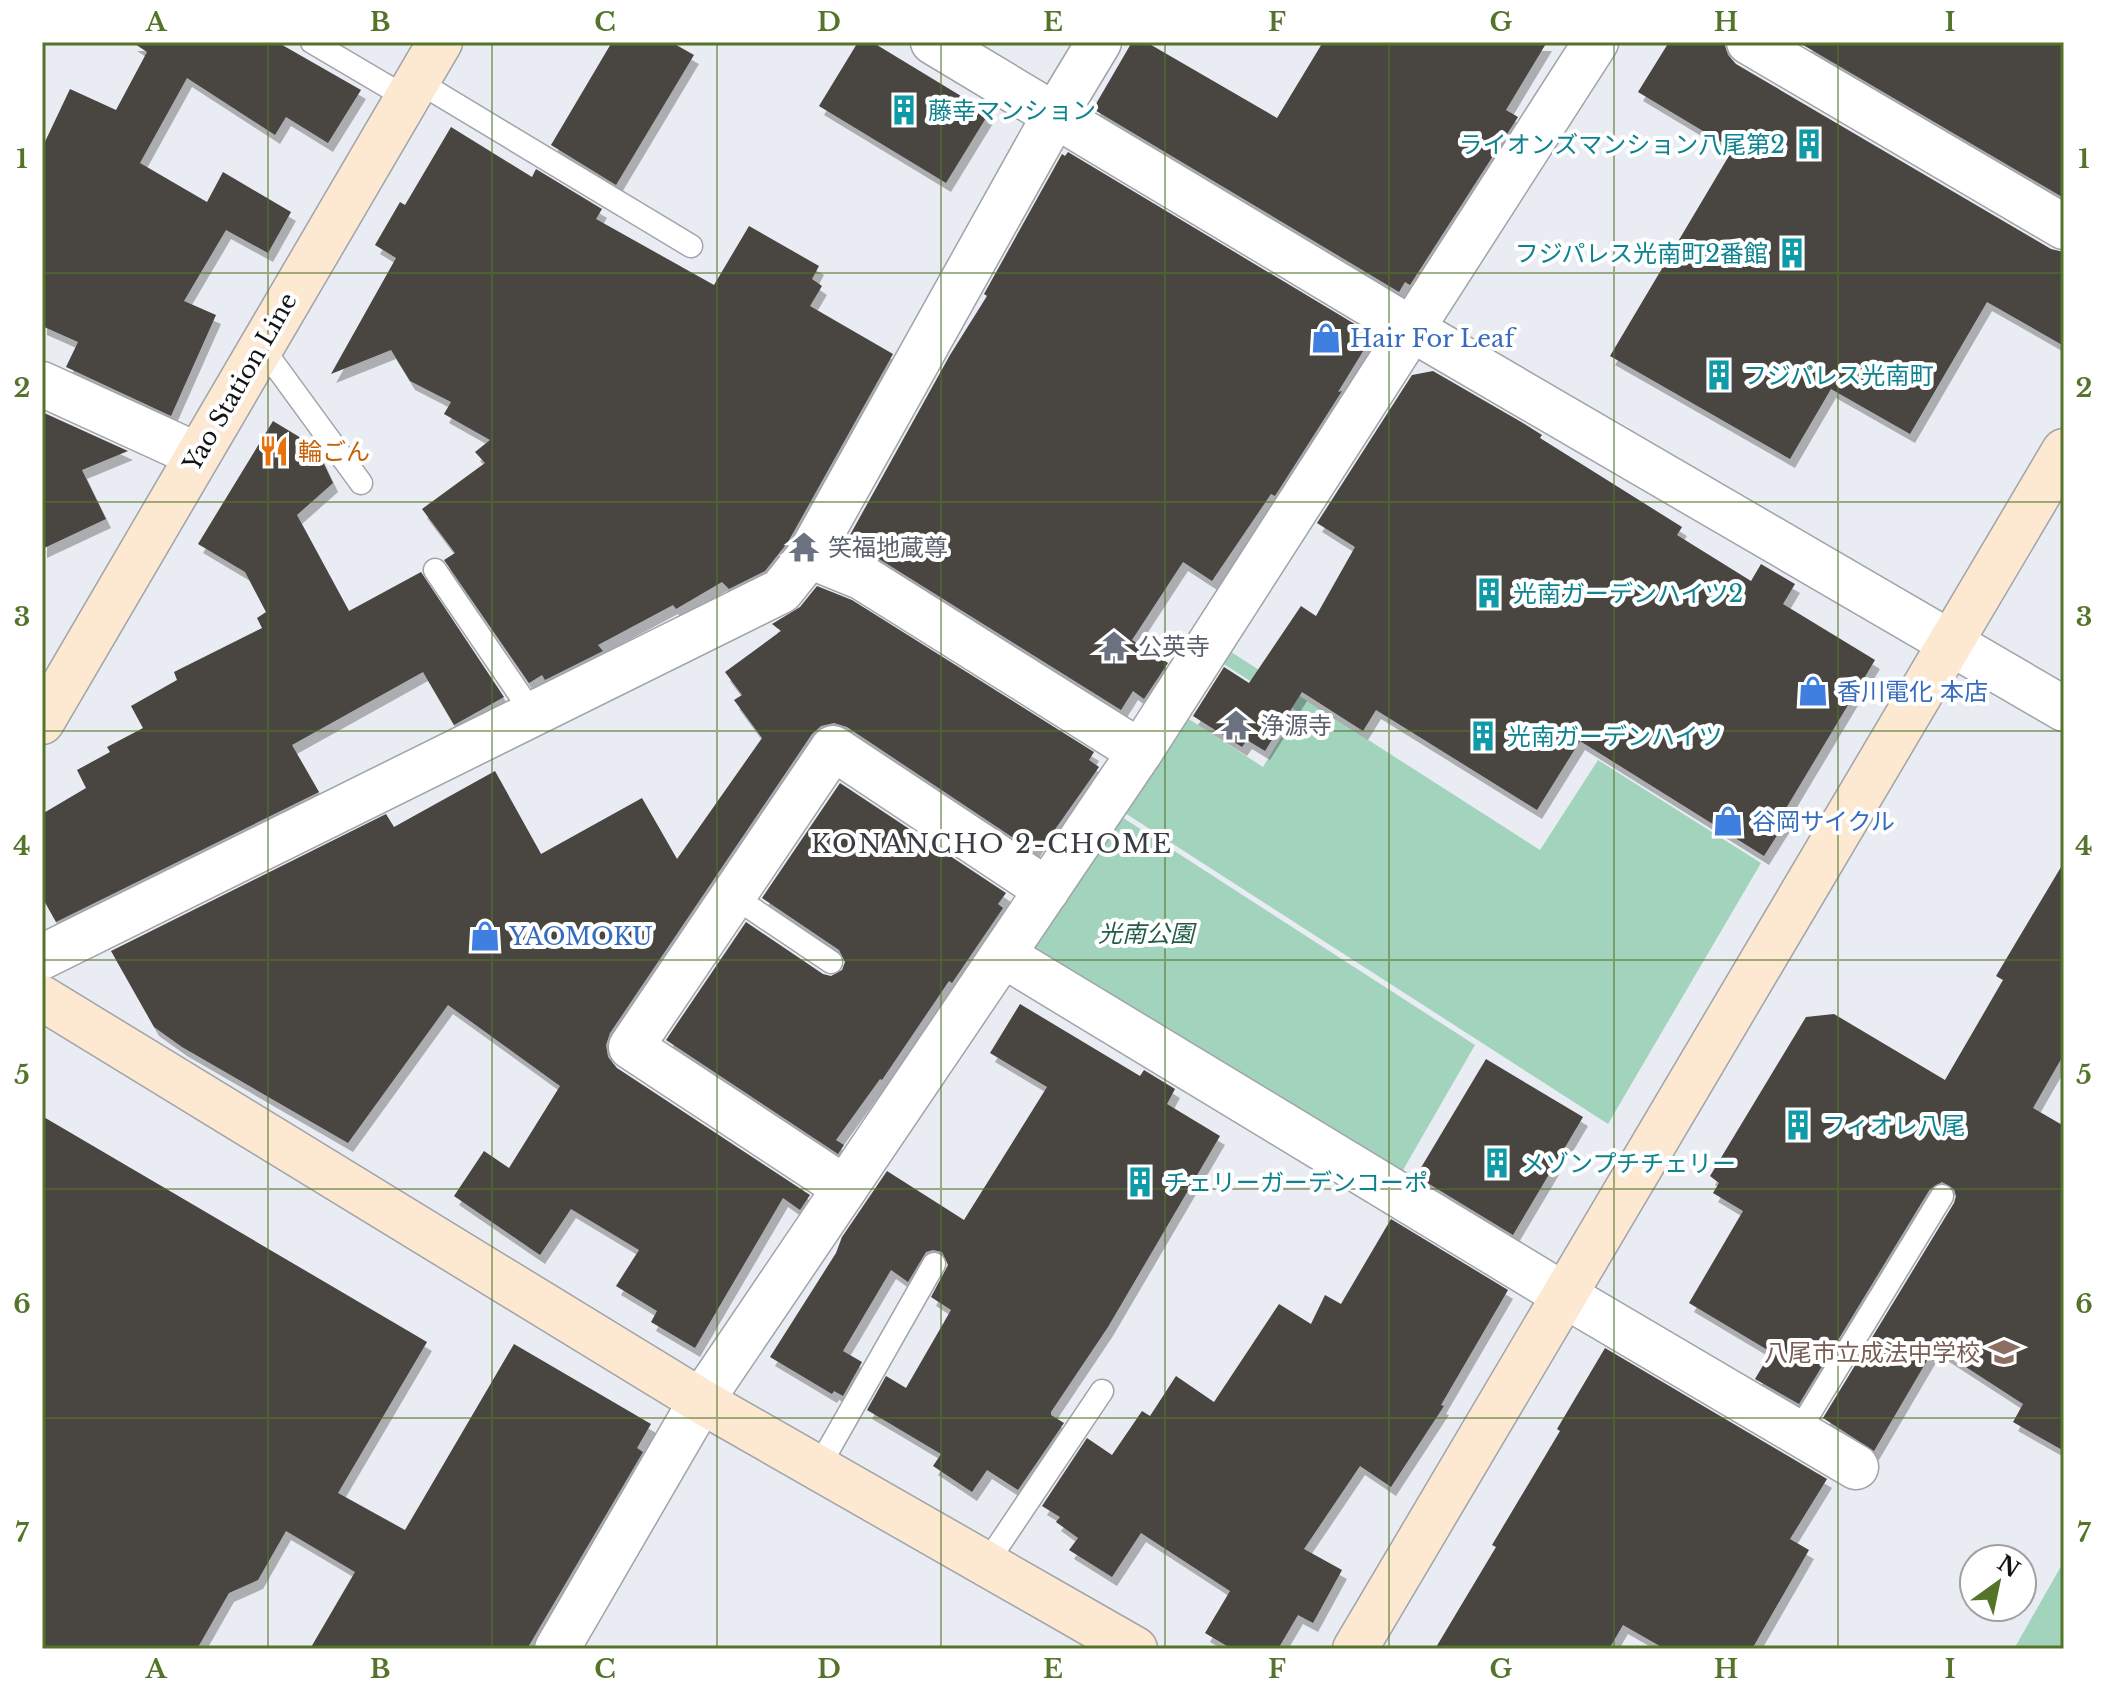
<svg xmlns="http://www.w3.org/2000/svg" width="2106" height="1691" font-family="'Libre Baskerville','Noto Sans JP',serif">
<defs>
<filter id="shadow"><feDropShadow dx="5" dy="9" stdDeviation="0" flood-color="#0004"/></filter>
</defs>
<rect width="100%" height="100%" fill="#e9ecf2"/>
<g fill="#a2d4bd">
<path d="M1228,650L1540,850L1598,760L1761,863L1608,1124L1114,806L1178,712L1263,767L1297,711L1219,661Z"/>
<path d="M1114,812L1475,1045L1399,1177L1030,948Z"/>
<path d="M2064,1561V1649H2014Z"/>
</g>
<g fill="#494441" filter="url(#shadow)">
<path d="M132,42H277L361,90L328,143L286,117L275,135L187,78L140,163L207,202L223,172L291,212L268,253L226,230L184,301L216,315L171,416L66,367L78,342L42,326V148L70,89L116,110L147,52Z"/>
<path d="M612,42H671L694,55L616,185L551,145Z"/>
<path d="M858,42H872L989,113L946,183L819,106Z"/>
<path d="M1132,42H1146L1277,118L1323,42H1547L1506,110L1518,117L1410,285L1405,282L1399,292L1093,109Z"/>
<path d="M1669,42H1724L1728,55L1736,64L2051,249L2064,252V346L1987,302L1910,434L1831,389L1790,459L1610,356L1733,149L1638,92Z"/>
<path d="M1798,42H2064V198Z"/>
<path d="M451,127L532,177L536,169L602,209L596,219L714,285L749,226L819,266L812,279L822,286L810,306L893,354L788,542L765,571L729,589L722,582L676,609L673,605L598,645L603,651L545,680L542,675L529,683L444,560L455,553L422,509L485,463L475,452L490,440L444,414L451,402L410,381L391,350L331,374L396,258L375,245L400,202L405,205Z"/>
<path d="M1068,152L1373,335L1338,392L1342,391L1275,496L1271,494L1212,581L1183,562L1132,640L1168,663L1144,699L1133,691L1121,710L876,557L845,544L950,355L987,296L984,294L1062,154L1065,156Z"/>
<path d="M1433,371L1523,423L1542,435L1540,438L1682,527L1677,535L1751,581L1761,564L1795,584L1783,604L1875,660L1782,815L1788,818L1764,856L1580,741L1537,810L1376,710L1363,731L1302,692L1265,751L1247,740L1242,747L1193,716L1224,667L1249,683L1301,606L1316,616L1355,547L1317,523L1412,375Z"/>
<path d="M42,412L128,451L82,470L106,519L42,549Z"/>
<path d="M273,421L316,447L333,483L297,515L349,611L421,572L504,697L454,725L423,672L292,745L319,792L56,922L42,897V814L86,788L77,770L110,752L107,747L143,728L131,706L177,680L174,672L262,628L257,618L266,612L245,572L198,544Z"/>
<path d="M817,586L852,600L1094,752L1089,760L1099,767L1044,845L1039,841L1033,851L847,727L834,723L821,726L812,734L610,1033L606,1045L608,1057L617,1068L810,1195L800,1210L783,1198L695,1348L651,1322L657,1311L616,1286L639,1250L571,1209L540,1255L454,1196L484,1151L509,1168L560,1086L448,1005L348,1143L182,1047L154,1027L111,951L386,814L394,827L495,771L541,854L642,798L677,859L762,738L734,700L742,695L725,672L781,631L772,624L800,607Z"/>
<path d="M840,783L1006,893L998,904L1003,908L952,983L949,981L882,1080L880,1079L836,1140L844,1145L838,1154L666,1040L746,922L823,974L831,976L842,970L845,962L839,950L762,898Z"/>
<path d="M2064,862V1054L2033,1108L2064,1126V1451L2013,1422L2023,1404L1935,1347L1874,1451L1823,1418L1954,1203L1956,1196L1954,1189L1942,1182L1930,1189L1799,1404L1755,1379L1771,1352L1689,1303L1743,1211L1713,1193L1719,1183L1710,1176L1806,1017L1834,1014L1945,1080L2003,980L1996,976Z"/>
<path d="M1020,1004L1140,1076L1144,1070L1175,1089L1167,1104L1220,1136L1108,1327L1051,1412V1415L1064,1423L1018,1490L987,1470L972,1492L933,1466L941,1454L867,1410L886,1376L906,1388L951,1310L931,1297L948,1265L942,1252L933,1250L926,1252L908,1282L891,1270L843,1351L862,1362L843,1396L834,1391L832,1394L770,1357L836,1253L842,1237L887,1171L964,1220L1047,1087L990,1053Z"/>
<path d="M1486,1059L1583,1117L1513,1235L1416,1176Z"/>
<path d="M42,1116L427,1342L338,1493L405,1530L514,1344L651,1424L637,1448L643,1452L527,1649H310L355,1572L286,1531L258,1580L229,1593L197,1649H42Z"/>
<path d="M1391,1219L1508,1290L1441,1405L1444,1406L1391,1487L1360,1466L1304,1549L1342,1570L1313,1623L1298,1615L1278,1649H1232L1205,1633L1230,1591L1141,1533L1112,1577L1069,1550L1078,1538L1056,1522L1060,1517L1042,1506L1087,1438L1112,1455L1142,1411L1150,1416L1176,1376L1214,1402L1279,1304L1311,1324L1325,1295L1341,1304Z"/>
<path d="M1605,1348L1827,1479L1790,1539L1809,1550L1752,1649H1665L1623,1625L1609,1649H1435L1496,1547L1492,1545L1560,1431L1557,1429Z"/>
</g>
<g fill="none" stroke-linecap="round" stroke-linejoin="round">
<g stroke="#a0a4a9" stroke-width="25">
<g id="lane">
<path d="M312,42L407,98"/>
<path d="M417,81L691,246"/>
<path d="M261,346L361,483"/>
<path d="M435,570L533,714"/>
<path d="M733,896L831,962"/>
<path d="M1798,1432L1942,1196"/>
<path d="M818,1468L934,1264"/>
<path d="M986,1564L1102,1391"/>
</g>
</g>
<g stroke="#a0a4a9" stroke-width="47">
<g id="street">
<path d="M933,42L1413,330L2064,709"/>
<path d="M1749,42L2064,227"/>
<path d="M42,384L197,455"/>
<path d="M809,556L863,578L1140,752"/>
<path d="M1003,955L1564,1295L1856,1467"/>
<path d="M42,957L781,591L809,556L1055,115L1099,42"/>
<path d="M845,1188L631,1047L833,748L1047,890"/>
<path d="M557,1649L701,1401L1140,752L1596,42"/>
</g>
</g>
<g stroke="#a0a4a9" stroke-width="47">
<g id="secondary">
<path d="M42,722L440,42"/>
<path d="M42,998L701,1401L1135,1649"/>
<path d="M1355,1649L2064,451"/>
</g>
</g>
<use href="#lane" stroke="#fff" stroke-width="22"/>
<use href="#street" stroke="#fff" stroke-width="44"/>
<use href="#secondary" stroke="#fde8d1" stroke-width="44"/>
</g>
<path fill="none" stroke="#54742a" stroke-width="2" stroke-opacity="0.55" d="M268,42V1649M492,42V1649M717,42V1649M941,42V1649M1165,42V1649M1389,42V1649M1614,42V1649M1838,42V1649M42,273H2064M42,502H2064M42,731H2064M42,960H2064M42,1189H2064M42,1418H2064"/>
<defs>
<g id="building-bare" transform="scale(2.4)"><path d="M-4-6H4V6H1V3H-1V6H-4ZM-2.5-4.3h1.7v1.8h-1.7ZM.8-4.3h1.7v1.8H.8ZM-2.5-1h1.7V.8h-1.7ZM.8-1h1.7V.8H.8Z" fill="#0f9aa8" stroke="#fff" stroke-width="2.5" paint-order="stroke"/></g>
<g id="shop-bare" transform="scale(2.4)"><path d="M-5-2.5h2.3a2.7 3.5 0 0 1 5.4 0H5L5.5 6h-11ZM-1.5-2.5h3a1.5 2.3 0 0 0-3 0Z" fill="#3f7fe0" stroke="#fff" stroke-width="2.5" paint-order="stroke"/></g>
<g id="restaurant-bare" transform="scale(2.4)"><path d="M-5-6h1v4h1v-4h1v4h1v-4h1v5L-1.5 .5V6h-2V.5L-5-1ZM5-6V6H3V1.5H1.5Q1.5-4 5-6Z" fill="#e8710a" stroke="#fff" stroke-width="2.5" paint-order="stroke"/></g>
<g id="temple-bare" transform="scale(2.4)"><path d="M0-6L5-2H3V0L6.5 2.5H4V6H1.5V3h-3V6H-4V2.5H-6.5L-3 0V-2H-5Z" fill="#6b7280" stroke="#fff" stroke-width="2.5" paint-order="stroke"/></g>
<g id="school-bare" transform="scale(2.4)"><path d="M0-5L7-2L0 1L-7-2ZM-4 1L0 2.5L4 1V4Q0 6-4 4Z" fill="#8d6e63" stroke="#fff" stroke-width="2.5" paint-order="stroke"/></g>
</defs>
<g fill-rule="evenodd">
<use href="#building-bare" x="904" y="110"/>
<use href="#building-bare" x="1809" y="144"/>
<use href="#building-bare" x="1792" y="253"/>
<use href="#shop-bare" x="1326" y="338"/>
<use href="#building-bare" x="1719" y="375"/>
<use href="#restaurant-bare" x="274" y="451"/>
<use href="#temple-bare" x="804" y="547"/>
<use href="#building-bare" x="1489" y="593"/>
<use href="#temple-bare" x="1114" y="646"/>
<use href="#shop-bare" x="1813" y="691"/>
<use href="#temple-bare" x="1236" y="725"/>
<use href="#building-bare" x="1483" y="736"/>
<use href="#shop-bare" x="1728" y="821"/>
<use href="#shop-bare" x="485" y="936"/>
<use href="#building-bare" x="1798" y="1125"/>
<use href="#building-bare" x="1497" y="1163"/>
<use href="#building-bare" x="1140" y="1182"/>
<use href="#school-bare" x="2004" y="1352"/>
</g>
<g text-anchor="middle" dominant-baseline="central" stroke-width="8" stroke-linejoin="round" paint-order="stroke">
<g font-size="24" fill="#0d838f" stroke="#fff" text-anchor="start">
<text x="928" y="110">藤幸マンション</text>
<text x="1785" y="144" text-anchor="end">ライオンズマンション八尾第2</text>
<text x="1768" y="253" text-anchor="end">フジパレス光南町2番館</text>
<text x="1743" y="375">フジパレス光南町</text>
<text x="1513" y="593">光南ガーデンハイツ2</text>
<text x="1507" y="736">光南ガーデンハイツ</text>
<text x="1822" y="1125">フィオレ八尾</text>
<text x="1521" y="1163">メゾンプチチェリー</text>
<text x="1164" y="1182">チェリーガーデンコーポ</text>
</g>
<g font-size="24" fill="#366cbe" stroke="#fff" text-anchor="start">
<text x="1350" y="338">Hair For Leaf</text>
<text x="1837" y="691">香川電化 本店</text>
<text x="1752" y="821">谷岡サイクル</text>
<text x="509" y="936">YAOMOKU</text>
</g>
<g font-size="24" fill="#121315" stroke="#fff">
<text transform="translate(240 382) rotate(-60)">Yao Station Line</text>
</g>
<g font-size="24" fill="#c56008" stroke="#fff" text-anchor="start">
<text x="298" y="451">輪ごん</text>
</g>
<g font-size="24" fill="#5b616d" stroke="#fff" text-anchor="start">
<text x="828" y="547">笑福地蔵尊</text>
<text x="1138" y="646">公英寺</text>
<text x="1260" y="725">浄源寺</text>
</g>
<g font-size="24" font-style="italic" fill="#245c46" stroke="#fff">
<text x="1146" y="933">光南公園</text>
</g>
<g font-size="24" fill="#785e54" stroke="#fff" text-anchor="end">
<text x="1980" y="1352">八尾市立成法中学校</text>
</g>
<g font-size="26" letter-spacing="2" fill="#393c41" stroke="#fff">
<text x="992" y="844">KONANCHO 2-CHOME</text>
</g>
</g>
<rect width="2106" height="1691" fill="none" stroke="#ffffff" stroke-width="88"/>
<g transform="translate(1998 1583) rotate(33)"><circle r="38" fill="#ffffff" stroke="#a0a1a1" stroke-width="2"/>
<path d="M0-6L14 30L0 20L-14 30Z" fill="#54742a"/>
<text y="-12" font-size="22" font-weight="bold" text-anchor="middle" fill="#121315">N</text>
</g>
<rect x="44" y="44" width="2018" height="1603" fill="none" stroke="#54742a" stroke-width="3"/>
<g font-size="26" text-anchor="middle" font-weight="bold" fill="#54742a">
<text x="156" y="31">A</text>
<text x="380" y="31">B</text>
<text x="605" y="31">C</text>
<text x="829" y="31">D</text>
<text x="1053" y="31">E</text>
<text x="1277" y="31">F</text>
<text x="1501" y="31">G</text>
<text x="1726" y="31">H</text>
<text x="1950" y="31">I</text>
<text x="22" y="168">1</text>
<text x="2084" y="168">1</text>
<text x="22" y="397">2</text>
<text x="2084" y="397">2</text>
<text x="22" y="626">3</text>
<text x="2084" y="626">3</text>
<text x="22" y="855">4</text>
<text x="2084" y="855">4</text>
<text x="22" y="1084">5</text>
<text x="2084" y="1084">5</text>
<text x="22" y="1313">6</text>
<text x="2084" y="1313">6</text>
<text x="22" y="1542">7</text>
<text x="2084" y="1542">7</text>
<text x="156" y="1678">A</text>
<text x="380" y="1678">B</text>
<text x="605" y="1678">C</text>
<text x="829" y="1678">D</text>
<text x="1053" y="1678">E</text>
<text x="1277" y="1678">F</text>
<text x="1501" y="1678">G</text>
<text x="1726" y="1678">H</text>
<text x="1950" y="1678">I</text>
</g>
</svg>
